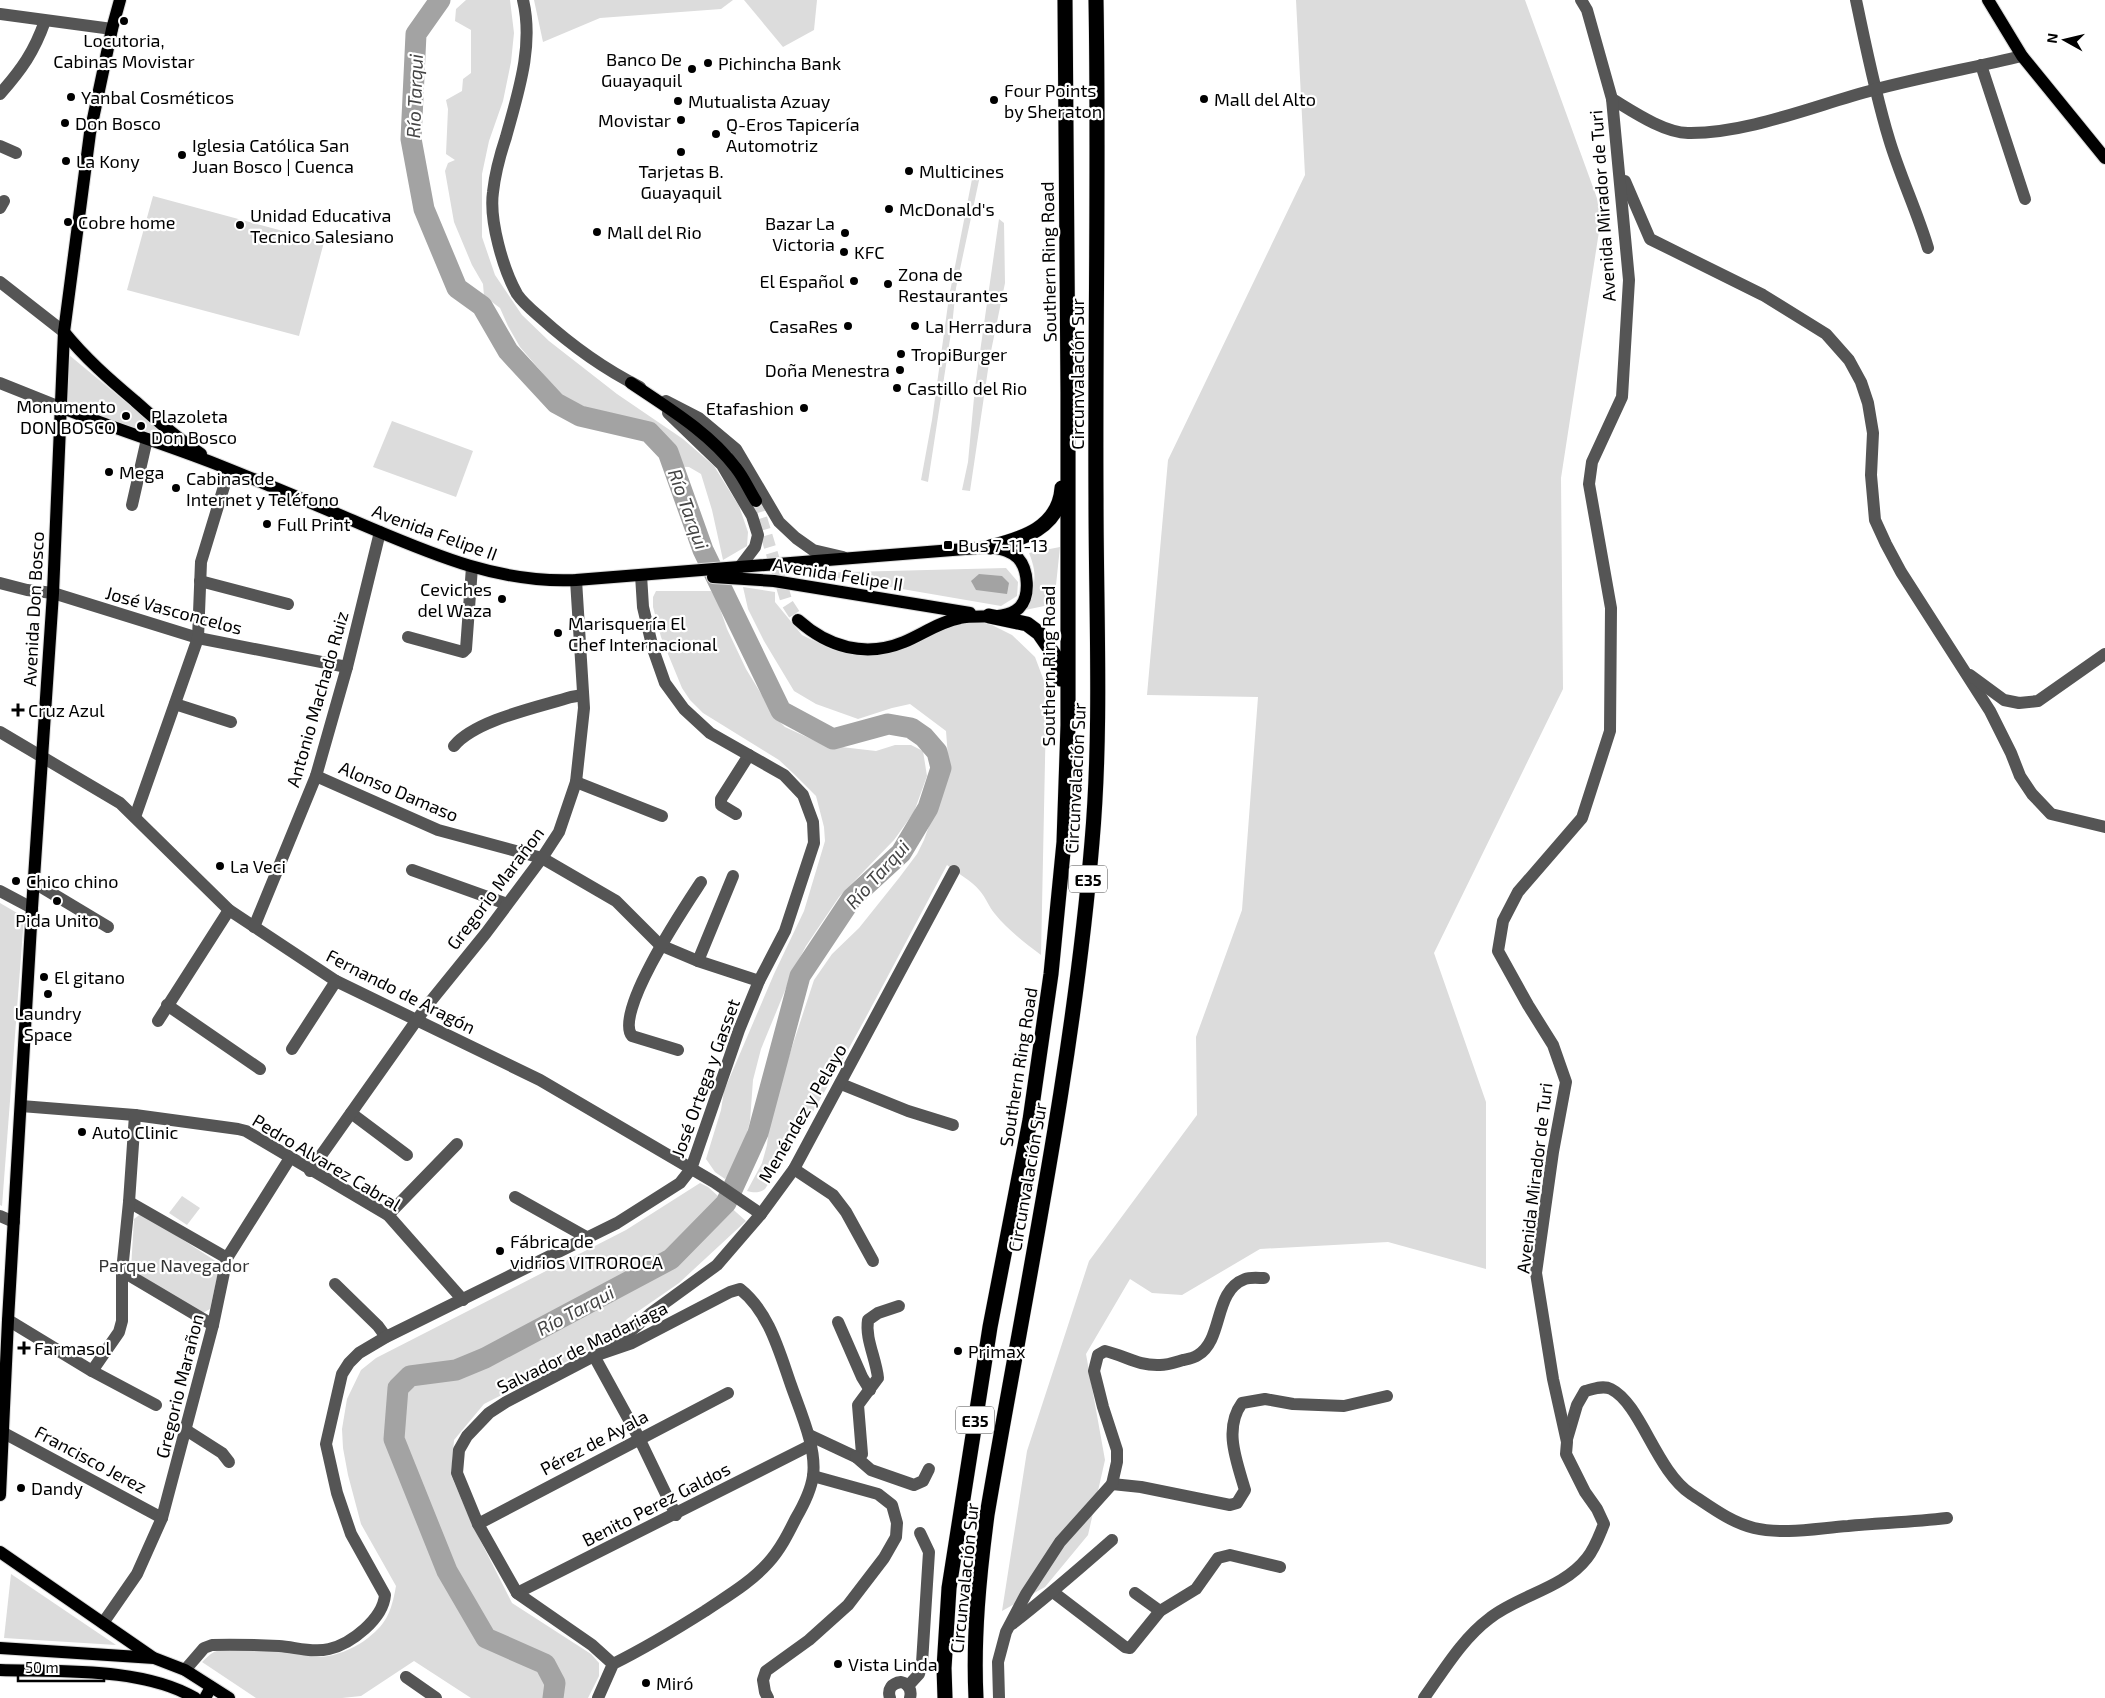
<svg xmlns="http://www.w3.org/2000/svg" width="2105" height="1698" font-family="'Exo 2',sans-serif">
<rect width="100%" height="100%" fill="#fff"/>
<g fill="#dcdcdc">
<path d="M466,0H510L514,33L511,62L503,101L489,141L482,174V237L495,275L522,315L549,341L617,394L683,439L714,466L739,506L748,532L747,546L723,560L712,510L701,474L689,467L666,466L637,423L596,412L563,397L520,347L508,326L500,308L484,296L483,284L472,265L454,222L445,171L448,163L455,160L446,154L448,109L446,100L462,91L463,79L471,73V30L455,21L456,9Z"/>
<path d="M534,0H733L721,9L600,18L543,42Z"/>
<path d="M744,0H817L814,30L783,47Z"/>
<path d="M1296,0H1525L1602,212L1561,478L1563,689L1434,953L1486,1102V1269L1388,1242L1260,1249L1182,1295L1152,1293L1130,1279L1086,1354L1105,1460L1088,1535L1045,1587L1002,1611L1027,1451L1089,1261L1197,1115L1196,1037L1242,910L1258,697L1147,695L1168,460L1305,175Z"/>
<path d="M981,171L956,288L952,326L928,482L921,480L932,420L949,297L973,174Z"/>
<path d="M153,196L324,242L299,336L127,290Z"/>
<path d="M999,219L1004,223L1005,283L990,356L970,491L962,490L968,462L975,387Z"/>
<path d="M69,355L185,451L67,402Z"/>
<path d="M392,421L473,451L456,497L373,467Z"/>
<path d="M1060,547L1054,604L1025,610C1034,587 1039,577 1029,553Z"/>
<path d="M1006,568L1018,582L1017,596L1001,606L809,573Z"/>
<path d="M743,587L775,592V602L802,635L833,650L851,654L958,622H980L992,625L1012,635L1035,657L1044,681L1046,713L1041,955C1025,943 1008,930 995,914C989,907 986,898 980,891C971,880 958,874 947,865C888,974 833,1086 765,1189C759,1193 754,1193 747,1191L762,1163L767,1145L771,1111L814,980L832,954L859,928L899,878L917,854L924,840L949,770L946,731L910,704L892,708L858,719L816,704L794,691L764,641L748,609Z"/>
<path d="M656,591H711L717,600L727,629L746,669L775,717L785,727L824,745L876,751L895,745H911L923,751L927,776L914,812L894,840L839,897L806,946L793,971L761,1049L753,1080L750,1121L743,1148L737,1164L725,1179L715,1172L706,1159L721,1110L724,1091L774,974L804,911L825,841L824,827L816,796L794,774L779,760L703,713L690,700L682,688L661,637L653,607V597Z"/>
<path d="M0,903L24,917L2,1206L0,1205Z"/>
<path d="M700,1183L708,1187L746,1221L679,1283L627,1319L615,1334L597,1346L484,1404L454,1440L451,1475L473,1526L512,1603L591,1654L599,1663V1676L588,1698H471L414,1661L361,1696L342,1698H256L202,1662C206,1658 209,1655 214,1652C228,1646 268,1648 283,1650C296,1652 308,1657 321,1657C336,1656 352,1649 364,1641C387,1624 391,1613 396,1586L361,1524L348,1475L343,1448L342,1429L347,1399L361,1370L376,1358L626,1230Z"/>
<path d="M182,1196L200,1208L187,1225L169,1213Z"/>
<path d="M142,1213L220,1264L210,1309L201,1314L131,1269L134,1219Z"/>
<path d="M11,1574L116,1645L4,1638Z"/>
</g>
<path fill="#a3a3a3" d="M979,574L1002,576L1009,583L1007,594L976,590L971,581Z"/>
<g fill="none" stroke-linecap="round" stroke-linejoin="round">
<path stroke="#a3a3a3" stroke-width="21" d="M440,0L416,34L411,139L424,209L457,288L482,306L508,351L556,403L580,416L649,432L668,452L703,550L781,711L833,739L888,724L911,728L924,737L937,752L941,768L928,808L901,853L852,898L800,976L758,1133L726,1203L671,1259L485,1358L456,1370L410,1376L398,1388L394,1439L447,1571L486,1638L545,1664L555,1683L553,1698"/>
<path stroke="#d9d9d9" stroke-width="12" stroke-dasharray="12 6" stroke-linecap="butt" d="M756,501L787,603L798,620"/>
<g stroke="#dbdbdb" stroke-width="14">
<g id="major">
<path d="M1988,0L2022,56L2105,158"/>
<path d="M64,332C85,358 109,379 135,401C156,420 177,438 201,454"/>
<path d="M631,383C668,408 709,432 736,468C744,478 749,490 756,501"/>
<path d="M60,407C112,428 165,444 216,464C261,482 305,500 349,519C423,550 494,584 576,580L990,547C1000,549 1010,550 1018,558C1028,569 1031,596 1019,608C1005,621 977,614 960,618C939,622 923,634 904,642C865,658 828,647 798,620"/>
<path d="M713,577L774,581L970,613"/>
<path d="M0,1495L8,1320L32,908L53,593L64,332L90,133L112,29L120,0"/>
<path d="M0,1552L152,1657"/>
<path d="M0,1648L154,1658L185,1670L229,1698"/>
<path d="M0,1670C61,1672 142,1667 195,1698"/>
<path d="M205,1698L211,1687"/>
</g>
</g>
<g stroke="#dbdbdb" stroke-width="16">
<g id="highway">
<path d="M990,547C1022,539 1059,528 1062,488"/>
<path d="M989,616L1027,624L1039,633L1057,659L1060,679"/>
<path d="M945,1698L944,1668L949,1588L990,1327L1030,1120L1051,974L1064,842L1068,725V392L1065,0"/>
<path d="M976,1698C973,1637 979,1576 987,1515C1025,1291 1073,1069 1092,842C1102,727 1096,613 1096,498C1095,332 1099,166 1096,0"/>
</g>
</g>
<g stroke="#555" stroke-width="12">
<path d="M523,0C534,46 518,93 506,137C500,155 495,174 493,192C489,220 503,269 517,294C523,303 533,311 541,318C572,346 602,368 640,387"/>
<path d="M1856,0C1866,47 1875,93 1889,139C1900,176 1917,211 1928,248"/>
<path d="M0,14L112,29"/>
<path d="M1981,65L2025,199"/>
<path d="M0,94C22,69 34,52 45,21"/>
<path d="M1612,99C1632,111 1664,133 1688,133C1747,134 1816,105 1873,90C1922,77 1972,68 2022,56"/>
<path d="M0,146L16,153"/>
<path d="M1625,181L1650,239L1763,295L1826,334L1849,360L1861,382L1868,403L1873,433L1871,475L1875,520L1886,544L1901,572L1990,711L2011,753L2020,776L2032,794L2051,814L2105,827"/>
<path d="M0,208L4,201"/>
<path d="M0,282L64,332"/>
<path d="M0,383L60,407"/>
<path d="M666,401L699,418L736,449L779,522L796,538L813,550L843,557"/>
<path d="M668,413L722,465L752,516L758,535L755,547L739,568"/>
<path d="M132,505L147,439"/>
<path d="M200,581L288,604"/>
<path d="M0,583L27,590L53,593L198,638L347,667"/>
<path d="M408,637L463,652L466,649L472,567"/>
<path d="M1970,675L2004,700L2019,703L2038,701L2105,654"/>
<path d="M175,704L231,722"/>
<path d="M0,732L120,803L229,910L336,981L540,1080L714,1182L761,1214"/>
<path d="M454,746C475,720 539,707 571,697L583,695"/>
<path d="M316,776L438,830L542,858L616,901L660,945L698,961L759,981"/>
<path d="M576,782L662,816"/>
<path d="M736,814L721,805V799L749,755"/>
<path d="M135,817L198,638L201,562L229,470"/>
<path d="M412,870L507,904"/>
<path d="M33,882L108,927"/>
<path d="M0,891L32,908"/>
<path d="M254,927L316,776L347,667L380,532"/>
<path d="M698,961L733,876"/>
<path d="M167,1005L260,1069"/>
<path d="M158,1021L229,910"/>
<path d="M292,1049L336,981"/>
<path d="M678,1050L632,1036C613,1013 686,905 701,882"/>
<path d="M841,1084L908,1111L953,1125"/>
<path d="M21,1106L135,1115L238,1129L246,1131L388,1215L463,1300"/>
<path d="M351,1113L407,1155"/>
<path d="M794,1169L833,1195L846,1212L873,1261"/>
<path d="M310,1171L426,1007L486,933L542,858L559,832L576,782L584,708L576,580"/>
<path d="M515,1197L588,1238"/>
<path d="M129,1202L227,1258"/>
<path d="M388,1215L457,1144"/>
<path d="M0,1216L14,1222"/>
<path d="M122,1271L213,1325"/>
<path d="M335,1284L378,1326L386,1337"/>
<path d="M8,1320L92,1371L156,1405"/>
<path d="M838,1322L862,1377L870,1390"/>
<path d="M614,1346L651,1313L717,1265L761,1214L794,1169L954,871"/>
<path d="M594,1356L639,1438L676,1515"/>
<path d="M92,1371L119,1332L122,1321V1271L129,1202L135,1115"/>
<path d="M186,1430L222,1453L229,1462"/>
<path d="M2,1432L162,1518"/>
<path d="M809,1435L856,1457L862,1454L858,1405L878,1378C876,1358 865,1339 868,1320L878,1313L899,1306"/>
<path d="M1567,1439L1577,1405L1585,1391C1593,1389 1603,1385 1611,1389C1641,1404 1656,1471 1691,1494C1711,1507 1730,1522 1754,1528C1784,1535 1818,1528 1848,1526C1881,1523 1914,1522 1947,1518"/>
<path d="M856,1457L871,1470L914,1485L923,1481L929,1469"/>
<path d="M1112,1484L1141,1487L1230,1505L1237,1503L1245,1490C1237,1462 1223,1429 1242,1403L1265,1399L1293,1404L1344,1406L1387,1396"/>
<path d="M478,1524L728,1393"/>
<path d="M1053,1592L1125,1647L1130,1648L1160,1611L1196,1589L1218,1558L1230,1555L1280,1567"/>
<path d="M517,1593L811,1445"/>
<path d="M1135,1593L1160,1611"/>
<path d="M103,1623L137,1574L162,1518L213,1325L227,1258L290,1158"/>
<path d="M1012,1624C1047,1597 1079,1569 1112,1540"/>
<path d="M185,1670L204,1648L212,1645C234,1644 257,1645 279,1646C295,1647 312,1653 329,1649C351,1644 383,1619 385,1595L351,1534L337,1493L326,1444L342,1374L349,1363L359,1353L386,1337L617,1223L680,1183L691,1169L739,1030L759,981L785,931L814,843L813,822L803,795L784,775L710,733L684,709L665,683L653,649L643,607L641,575"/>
<path d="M406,1677L436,1698"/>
<path d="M908,1686L919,1674L922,1663L929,1552L920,1533"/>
<path d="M598,1698L613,1664C645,1648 675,1630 705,1611C727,1596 750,1583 768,1563C780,1550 788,1534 796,1518C803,1506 811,1490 813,1476C817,1448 800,1411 791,1385C779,1351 769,1312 740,1289L730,1292L632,1343L594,1356L506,1402L489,1413L467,1436L459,1450L457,1473L478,1524L517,1593L592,1645L613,1664"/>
<path d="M768,1698L765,1692L763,1680L766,1671L809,1640L848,1605L884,1558L896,1537L897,1523L892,1505L878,1494L813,1476"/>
<path d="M890,1698C887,1689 892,1683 901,1682C909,1684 912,1690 910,1698"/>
<path d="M999,1698L998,1662L1006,1632L1026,1594L1060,1542L1112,1484L1117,1462V1450L1103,1407L1094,1371L1098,1355L1105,1351C1126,1356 1138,1366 1160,1365C1168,1365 1176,1362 1183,1360C1188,1359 1194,1358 1198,1355C1224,1339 1213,1291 1245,1279C1250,1277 1259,1278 1264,1278"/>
<path d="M1424,1698C1444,1670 1462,1639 1490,1618C1519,1595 1563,1589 1587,1558C1595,1548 1599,1536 1604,1524L1597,1509L1585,1492L1566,1454L1567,1442L1553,1379L1536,1273L1553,1152L1566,1082L1553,1045L1528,1005L1498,951L1503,921L1518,892L1582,818L1610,731L1611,608L1589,484L1592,462L1622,397L1629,280L1612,99L1587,10L1581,0"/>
</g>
<use href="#major" stroke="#000" stroke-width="12"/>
<use href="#highway" stroke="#000" stroke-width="15"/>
</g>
<g fill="#000" stroke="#fff" stroke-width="2">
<circle cx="124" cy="21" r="5"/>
<circle cx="708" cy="63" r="5"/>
<circle cx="692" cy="69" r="5"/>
<circle cx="71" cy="97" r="5"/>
<circle cx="1204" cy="99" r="5"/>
<circle cx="994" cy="100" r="5"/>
<circle cx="678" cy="101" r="5"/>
<circle cx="681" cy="120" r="5"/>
<circle cx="65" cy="123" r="5"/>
<circle cx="716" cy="134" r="5"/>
<circle cx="681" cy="152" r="5"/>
<circle cx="182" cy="155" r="5"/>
<circle cx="66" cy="161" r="5"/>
<circle cx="909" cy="171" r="5"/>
<circle cx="889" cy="209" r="5"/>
<circle cx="68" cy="222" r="5"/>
<circle cx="240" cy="225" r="5"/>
<circle cx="597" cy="232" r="5"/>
<circle cx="845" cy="233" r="5"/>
<circle cx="844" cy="252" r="5"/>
<circle cx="854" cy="281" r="5"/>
<circle cx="888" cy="284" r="5"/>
<circle cx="848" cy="326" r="5"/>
<circle cx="915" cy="326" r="5"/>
<circle cx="901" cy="354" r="5"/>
<circle cx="900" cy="370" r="5"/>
<circle cx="897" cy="388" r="5"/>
<circle cx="804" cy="408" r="5"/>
<circle cx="126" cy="416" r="5"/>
<circle cx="141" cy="426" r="5"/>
<circle cx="109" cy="472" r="5"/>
<circle cx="176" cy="488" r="5"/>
<circle cx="267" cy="524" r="5"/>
<rect x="943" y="540" width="10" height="10" rx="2.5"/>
<circle cx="502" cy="599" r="5"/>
<circle cx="558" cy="633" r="5"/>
<path d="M15.5 702.5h5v5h5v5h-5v5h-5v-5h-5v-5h5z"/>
<circle cx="220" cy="866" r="5"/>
<circle cx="16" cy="881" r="5"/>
<circle cx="57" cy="901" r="5"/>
<circle cx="44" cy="977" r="5"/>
<circle cx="48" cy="994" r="5"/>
<circle cx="82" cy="1132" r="5"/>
<circle cx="500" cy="1251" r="5"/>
<path d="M21.5 1340.5h5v5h5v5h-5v5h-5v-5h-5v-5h5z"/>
<circle cx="958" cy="1351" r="5"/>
<circle cx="21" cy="1488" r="5"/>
<circle cx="838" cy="1664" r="5"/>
<circle cx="646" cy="1683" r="5"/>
</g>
<g text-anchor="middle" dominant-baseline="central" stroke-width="4.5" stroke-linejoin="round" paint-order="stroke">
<g fill="#fff" stroke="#4c4c4c" stroke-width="1">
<rect x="1069" y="865.5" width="38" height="27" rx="4"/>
<rect x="956" y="1406.5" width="38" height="27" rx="4"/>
</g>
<g font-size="16" font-weight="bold" fill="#000">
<text x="1088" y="879">E35</text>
<text x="975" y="1420">E35</text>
</g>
<g font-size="18" fill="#000" stroke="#fff" text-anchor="start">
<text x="124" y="40" text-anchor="middle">Locutoria,<tspan x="124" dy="21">Cabinas Movistar</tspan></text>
<text x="682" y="59" text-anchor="end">Banco De<tspan x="682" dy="21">Guayaquil</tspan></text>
<text x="718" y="63">Pichincha Bank</text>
<text x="1004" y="90">Four Points<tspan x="1004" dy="21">by Sheraton</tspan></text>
<text x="81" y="97">Yanbal Cosméticos</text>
<text x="1214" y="99">Mall del Alto</text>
<text x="688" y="101">Mutualista Azuay</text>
<text x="671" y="120" text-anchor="end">Movistar</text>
<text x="75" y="123">Don Bosco</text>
<text x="726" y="124">Q-Eros Tapicería<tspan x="726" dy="21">Automotriz</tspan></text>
<text x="192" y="145">Iglesia Católica San<tspan x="192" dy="21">Juan Bosco | Cuenca</tspan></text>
<text x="76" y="161">La Kony</text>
<text x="681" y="171" text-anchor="middle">Tarjetas B.<tspan x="681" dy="21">Guayaquil</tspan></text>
<text x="919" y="171">Multicines</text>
<text x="899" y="209">McDonald's</text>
<text x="250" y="215">Unidad Educativa<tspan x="250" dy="21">Tecnico Salesiano</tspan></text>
<text x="78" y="222">Cobre home</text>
<text x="835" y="223" text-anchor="end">Bazar La<tspan x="835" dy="21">Victoria</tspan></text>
<text x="607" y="232">Mall del Rio</text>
<text x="854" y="252">KFC</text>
<text x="898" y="274">Zona de<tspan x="898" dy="21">Restaurantes</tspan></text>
<text x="844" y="281" text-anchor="end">El Español</text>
<text x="838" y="326" text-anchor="end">CasaRes</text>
<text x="925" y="326">La Herradura</text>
<text x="911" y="354">TropiBurger</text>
<text x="890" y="370" text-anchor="end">Doña Menestra</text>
<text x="907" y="388">Castillo del Rio</text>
<text x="116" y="406" text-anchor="end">Monumento<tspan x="116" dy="21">DON BOSCO</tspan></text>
<text x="794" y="408" text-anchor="end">Etafashion</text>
<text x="151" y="416">Plazoleta<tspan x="151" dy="21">Don Bosco</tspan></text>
<text x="119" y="472">Mega</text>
<text x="186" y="478">Cabinas de<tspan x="186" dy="21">Internet y Teléfono</tspan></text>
<text x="277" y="524">Full Print</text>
<text x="958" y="545">Bus 7-11-13</text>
<text x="492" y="589" text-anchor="end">Ceviches<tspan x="492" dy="21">del Waza</tspan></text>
<text x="568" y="623">Marisquería El<tspan x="568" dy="21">Chef Internacional</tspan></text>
<text x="28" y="710">Cruz Azul</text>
<text x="230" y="866">La Veci</text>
<text x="26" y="881">Chico chino</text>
<text x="57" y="920" text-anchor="middle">Pida Unito</text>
<text x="54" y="977">El gitano</text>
<text x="48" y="1013" text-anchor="middle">Laundry<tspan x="48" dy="21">Space</tspan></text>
<text x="92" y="1132">Auto Clinic</text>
<text x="510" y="1241">Fábrica de<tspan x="510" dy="21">vidrios VITROROCA</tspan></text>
<text x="34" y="1348">Farmasol</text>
<text x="968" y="1351">Primax</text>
<text x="31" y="1488">Dandy</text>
<text x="848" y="1664">Vista Linda</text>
<text x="656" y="1683">Miró</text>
</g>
<g font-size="18" fill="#000" stroke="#fff">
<text transform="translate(1602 206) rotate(-94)">Avenida Mirador de Turi</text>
<text transform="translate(1048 262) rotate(-91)">Southern Ring Road</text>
<text transform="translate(1077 374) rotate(-90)">Circunvalación Sur</text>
<text transform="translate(435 532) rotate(20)">Avenida Felipe II</text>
<text transform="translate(838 574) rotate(9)">Avenida Felipe II</text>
<text transform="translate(33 609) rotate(-87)">Avenida Don Bosco</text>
<text transform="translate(174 610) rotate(15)">José Vasconcelos</text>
<text transform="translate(1048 666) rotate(-90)">Southern Ring Road</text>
<text transform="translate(317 699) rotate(-74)">Antonio Machado Ruiz</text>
<text transform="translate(1075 778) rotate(-87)">Circunvalación Sur</text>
<text transform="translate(399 791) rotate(23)">Alonso Damaso</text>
<text transform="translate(495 888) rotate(-53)">Gregorio Marañon</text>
<text transform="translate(401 991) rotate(27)">Fernando de Aragón</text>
<text transform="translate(1018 1067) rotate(-81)">Southern Ring Road</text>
<text transform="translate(705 1078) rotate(-70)">José Ortega y Gasset</text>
<text transform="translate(802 1113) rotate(-60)">Menéndez y Pelayo</text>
<text transform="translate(327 1162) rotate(31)">Pedro Alvarez Cabral</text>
<text transform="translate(1027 1177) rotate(-80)">Circunvalación Sur</text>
<text transform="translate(1534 1178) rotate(-83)">Avenida Mirador de Turi</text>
<text transform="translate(582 1347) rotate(-26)">Salvador de Madariaga</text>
<text transform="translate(179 1386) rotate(-76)">Gregorio Marañon</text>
<text transform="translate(594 1442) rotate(-28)">Pérez de Ayala</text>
<text transform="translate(91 1459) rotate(28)">Francisco Jerez</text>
<text transform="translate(656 1504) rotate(-27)">Benito Perez Galdos</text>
<text transform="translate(964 1578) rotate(-84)">Circunvalación Sur</text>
</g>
<g font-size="18" fill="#333" stroke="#fff">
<text x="174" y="1265">Parque Navegador</text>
</g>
<g font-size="19" font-style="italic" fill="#444" stroke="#fff">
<text transform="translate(414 96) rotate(-88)">Río Tarqui</text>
<text transform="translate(689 509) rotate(70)">Río Tarqui</text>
<text transform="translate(877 874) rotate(-48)">Río Tarqui</text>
<text transform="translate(575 1310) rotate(-28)">Río Tarqui</text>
</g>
</g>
<g transform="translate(2065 40) rotate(278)" stroke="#ffffff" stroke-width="4" paint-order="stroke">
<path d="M0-4L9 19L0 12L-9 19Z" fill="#000000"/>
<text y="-8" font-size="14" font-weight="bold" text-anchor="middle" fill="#000000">N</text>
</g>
<path d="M18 1673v8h86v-8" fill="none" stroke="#000000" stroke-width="2.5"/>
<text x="25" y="1673" font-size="15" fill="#000000" stroke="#ffffff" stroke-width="4" paint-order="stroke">50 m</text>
</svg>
